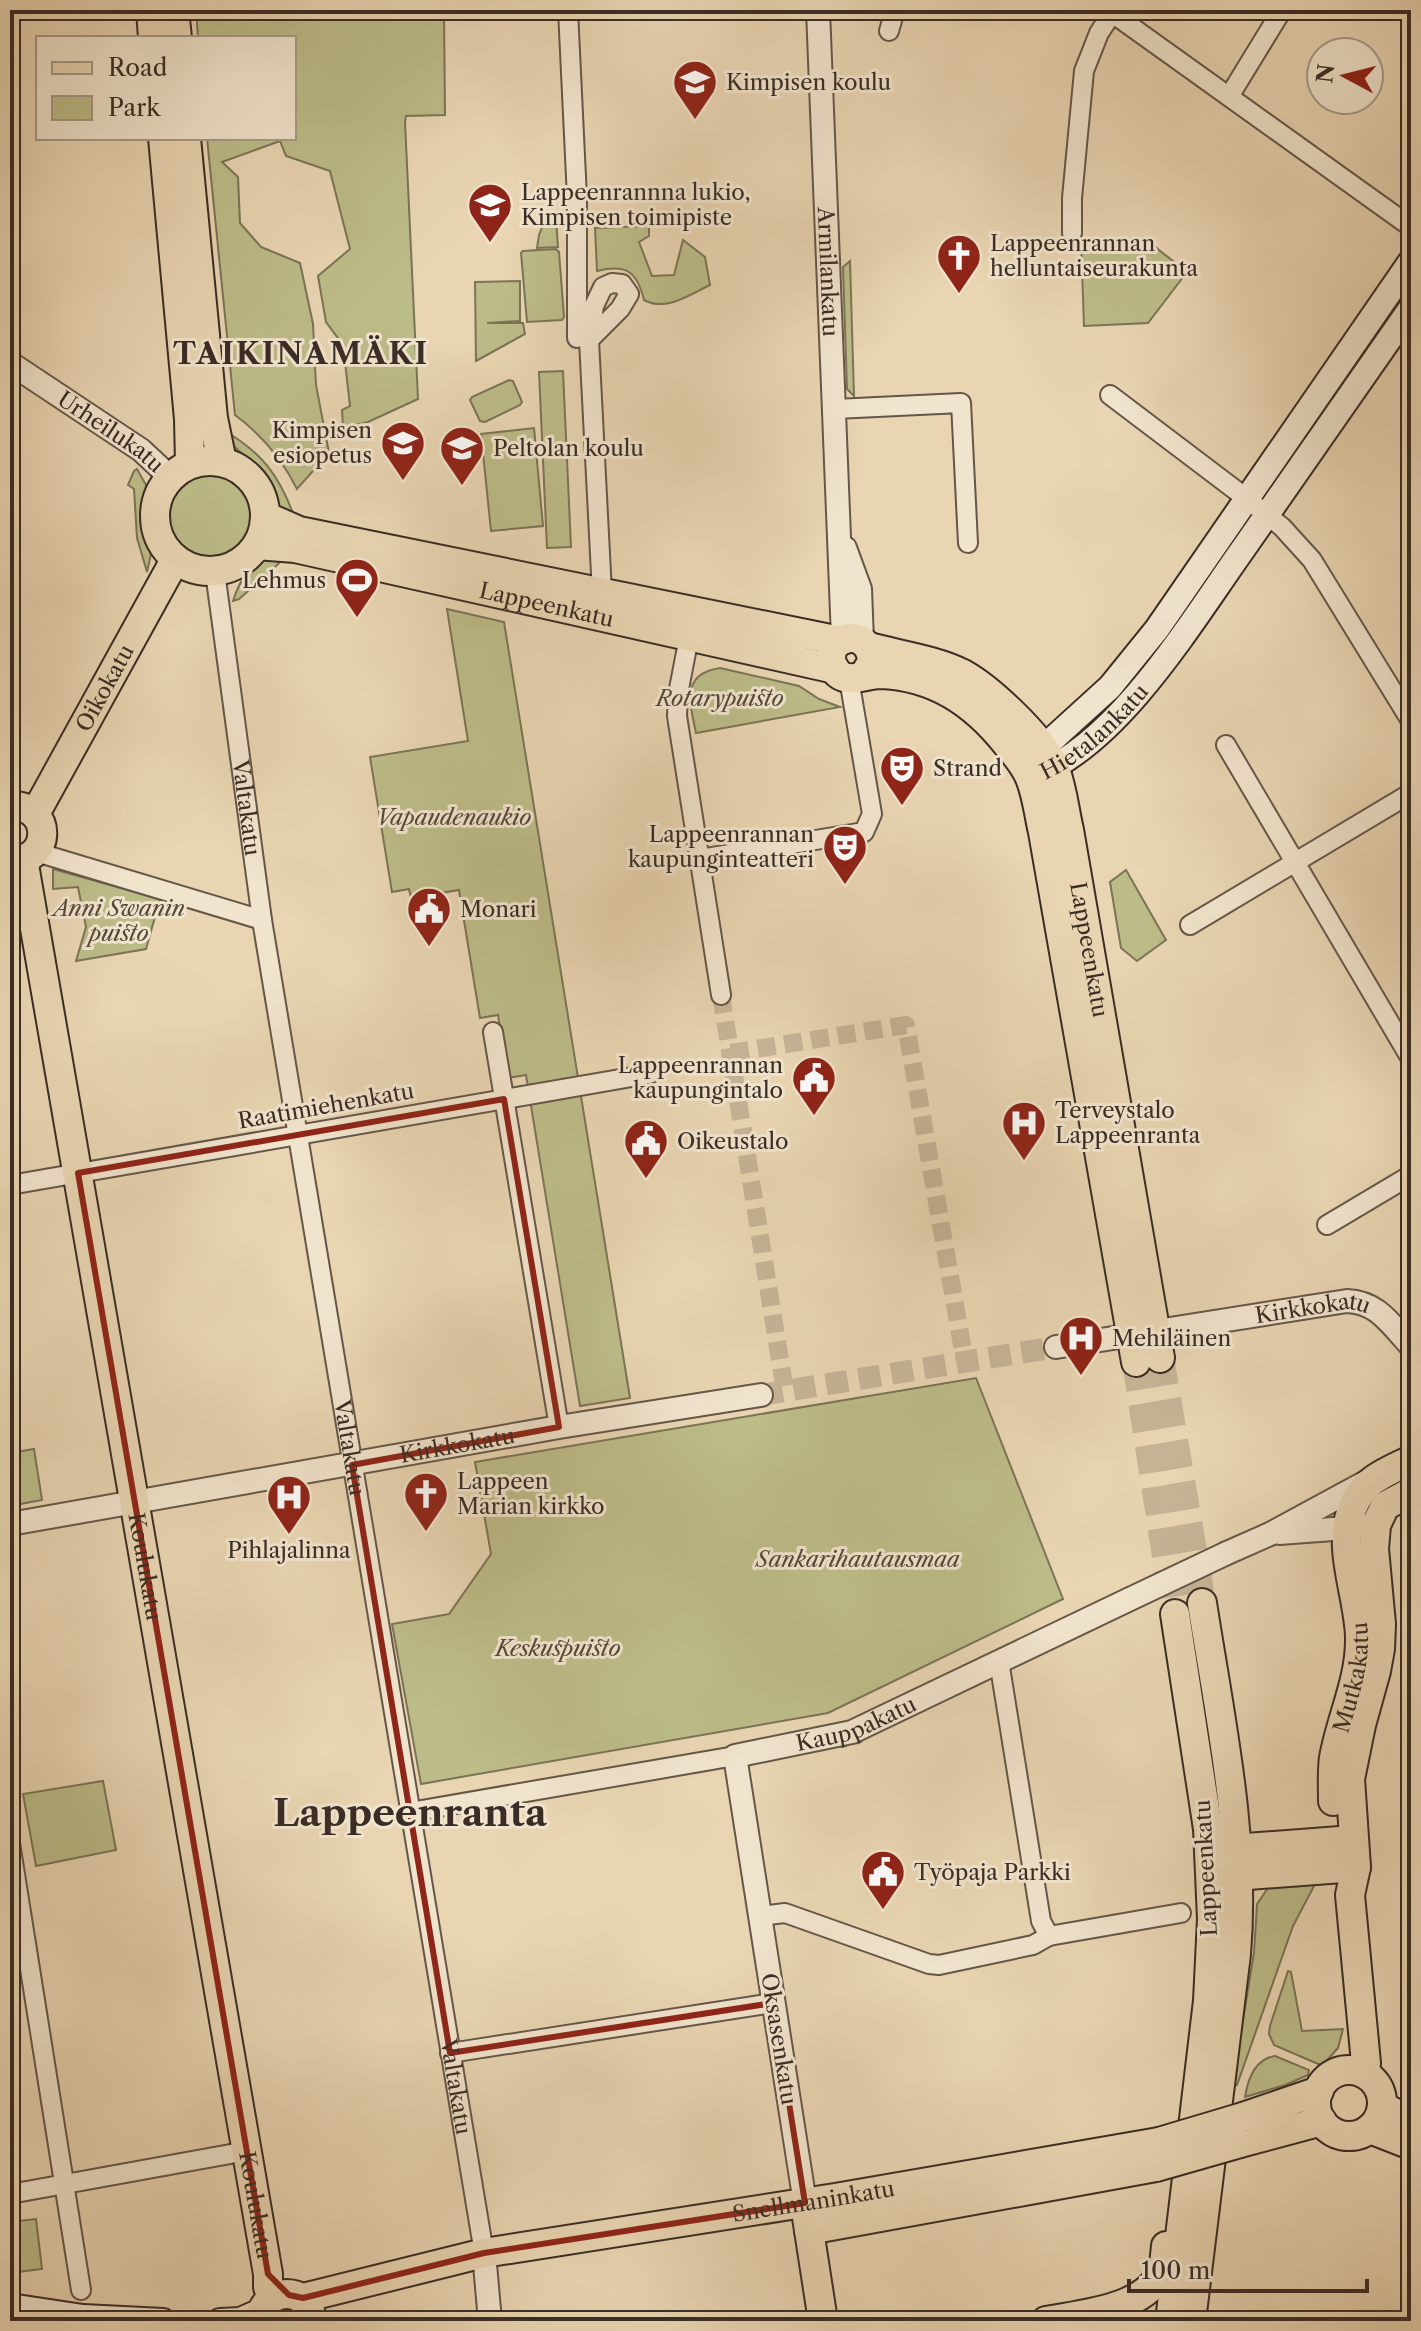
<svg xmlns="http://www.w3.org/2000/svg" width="1421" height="2331" font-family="'Libre Caslon Text',serif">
<rect width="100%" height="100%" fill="#e9d5b2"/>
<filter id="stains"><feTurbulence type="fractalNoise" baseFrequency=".0025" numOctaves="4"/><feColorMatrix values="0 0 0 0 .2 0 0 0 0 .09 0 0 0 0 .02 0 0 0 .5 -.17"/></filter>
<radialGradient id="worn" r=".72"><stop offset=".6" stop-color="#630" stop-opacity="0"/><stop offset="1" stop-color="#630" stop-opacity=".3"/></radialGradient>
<g fill="#bcbc88" stroke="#7b7457" stroke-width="2">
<path d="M196,10H444L445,115L406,116L405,122L418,399L368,422L343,428L342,410L350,406L343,345L326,322L318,276L350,249L330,171L286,156L280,141L222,162L238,177L240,223L261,247L300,263L313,324L316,385L329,453L297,489C282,459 262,435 235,415L207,138H294V38H198Z"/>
<path d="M556,218L558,247L537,248L539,235L544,222Z"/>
<path d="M649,226V236L639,242L652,276L674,275L683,240L705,257L710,285C689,295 666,312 644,300C637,271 626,264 597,271L595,228Z"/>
<path d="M1145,239L1187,272L1148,323L1084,326L1081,241Z"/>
<path d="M556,249L559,252L564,317L562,320L527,322L521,253L523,251Z"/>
<path d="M850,261L854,396L847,389L843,267Z"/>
<path d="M520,281V321L487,323H523L525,334L476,361L475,282Z"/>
<path d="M563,371L571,547L547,548L539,372Z"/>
<path d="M509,380L513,381L522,402L520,405L485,422L480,421L470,400L472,397Z"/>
<path d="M534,428L543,526L491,531L481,434Z"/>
<path d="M225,431C262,453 279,475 294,516L277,506L254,466L230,442Z"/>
<path d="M137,469L146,485L144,520L151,554L147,572L137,538L134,489L128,485L134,471Z"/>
<path d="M205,469C213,469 221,470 229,474C254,487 261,528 242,550C234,559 221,564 209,563C157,558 152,477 205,469Z"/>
<path d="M272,553L286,557L239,599L233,601C241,576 250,566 272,553Z"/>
<path d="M447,609L504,622L630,1398L580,1406L526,1075L508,1078L498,1015L480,1018L459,890L411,898L409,889L392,892L370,757L468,741Z"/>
<path d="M720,668L799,686L819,699L840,707L696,733C690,703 680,674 720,668Z"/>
<path d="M53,869L160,899L146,949L76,961L86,927L78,887L53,889Z"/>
<path d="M1126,870L1166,940L1137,961L1121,948L1110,882Z"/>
<path d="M976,1378L1063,1599L828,1713L421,1784L392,1624L449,1614L491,1554L475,1462Z"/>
<path d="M34,1449L42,1500L10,1506V1453Z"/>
<path d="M103,1781L116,1850L36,1866L23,1794Z"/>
<path d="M1305,1881L1315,1884L1293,1926L1237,2085L1232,2087L1254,1953L1257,1904L1268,1888Z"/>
<path d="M1288,1971L1291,1972L1302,2031L1343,2029L1338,2048L1324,2064H1318L1274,2045L1269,2034L1270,2026Z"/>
<path d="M1275,2056L1309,2070L1308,2075L1285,2085L1245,2097C1248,2078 1255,2059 1275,2056Z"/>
<path d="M36,2219L42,2269L10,2273V2222Z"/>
</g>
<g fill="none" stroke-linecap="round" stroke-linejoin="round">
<g stroke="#c6b396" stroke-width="18" stroke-dasharray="18 9" stroke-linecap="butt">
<path d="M721,995L785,1391"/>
<path d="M731,1053L906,1025L965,1362"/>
</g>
<path stroke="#c6b396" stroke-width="22" stroke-dasharray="22 11" stroke-linecap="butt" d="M761,1395L1056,1347"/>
<g stroke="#c6b396" stroke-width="28" stroke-dasharray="28 14" stroke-linecap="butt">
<path d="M1160,1358L1202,1603"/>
<path d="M1136,1362L1175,1614"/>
</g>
<g stroke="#665649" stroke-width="22">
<g id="minor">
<path d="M568,10L577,198V338"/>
<path d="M1108,10L1411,227"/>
<path d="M889,31L895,10"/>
<path d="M1230,95L1282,10"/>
<path d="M1072,233V198L1084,71L1099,33L1114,10"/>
<path d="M589,340L620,309L629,294L622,284L612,283L603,287L594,306L589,340L602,593"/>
<path d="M1110,395L1246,498L1282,527L1312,560L1411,721"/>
<path d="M835,409L961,403L968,543"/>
<path id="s1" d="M215,572L262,920L484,2253"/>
<path d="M689,637L678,694L677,716L721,995"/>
<path d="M1226,745L1411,1059"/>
<path d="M36,852L262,920"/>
<path d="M700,859L864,832L872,814L849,679"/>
<path d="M1190,925L1411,793"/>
<path d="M493,1032L559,1427"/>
<path d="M10,1185L649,1074"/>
<path d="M1327,1225L1411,1175"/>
<path d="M999,1661L1041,1921L1049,1936"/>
<path d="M410,1812L735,1756"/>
<path d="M10,1843L81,2290"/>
<path d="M760,1916L785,1913L929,1964L939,1965L1033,1945L1049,1936L1181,1913"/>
<path d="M450,2053L773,2003"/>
<path d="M10,2194L247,2151"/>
</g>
</g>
<g stroke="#665649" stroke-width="26">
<g id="tertiary">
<path id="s2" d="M818,10L843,638"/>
<path id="s3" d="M10,363L141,450L170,477"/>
<path d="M845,548L860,589L862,641"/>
<path id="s4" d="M1056,1347L1347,1301C1378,1302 1391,1325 1411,1346"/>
<path id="s5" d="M10,1524L559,1427L761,1395"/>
<path d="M1279,1533L1347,1528L1360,1525"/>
<path d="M1227,1553L1270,1534L1368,1481"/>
<path id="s6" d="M805,2203L735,1756L852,1732L1130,1599"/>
<path d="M484,2253L490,2321"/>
</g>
</g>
<g stroke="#3a2c26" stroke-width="28">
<g id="secondary">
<path d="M1036,765L1044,747L1110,687L1157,629L1411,261"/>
<path id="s7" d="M1039,774C1121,739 1190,624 1241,552C1298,471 1354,389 1411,308"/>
<path d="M10,2306L83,2317L163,2321"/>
<path d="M220,2321L240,2320L261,2311"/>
</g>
</g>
<g stroke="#3a2c26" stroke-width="32">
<g id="primary">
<path d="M151,10L153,38"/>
<path d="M174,10L177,38"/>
<path d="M163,138L189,419L190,464"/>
<path d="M186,138L213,418L222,462"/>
<circle cx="210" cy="516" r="55"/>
<path d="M265,516L299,531L840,641"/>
<path id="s8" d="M257,545L295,548L835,669"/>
<path id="s9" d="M869,647C898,655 936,660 963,674C990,689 1040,736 1053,764C1062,784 1064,809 1069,830L1160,1358"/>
<path d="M864,675L872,662C871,626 824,634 832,664C834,670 838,675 844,677C855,681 868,674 880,674C934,676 973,702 1006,743C1015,754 1025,765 1030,778C1037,795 1039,815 1043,832L1136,1362"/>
<path d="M10,806C54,804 52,864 10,860"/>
<path id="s10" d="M35,814L175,560"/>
<path id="s11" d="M23,859L268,2274V2287L272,2298"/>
<path id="s12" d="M1333,1801C1333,1787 1332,1771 1334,1758C1341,1718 1361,1679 1360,1637C1359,1596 1337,1549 1352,1509C1363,1480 1384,1473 1411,1460"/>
<path d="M1219,1850L1353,1840"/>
<path d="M1221,1877L1356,1867"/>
<circle cx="1349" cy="2103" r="33"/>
<path d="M1365,2074L1366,2063L1350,1895L1356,1867L1350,1779L1361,1725L1376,1671L1380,1649L1381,1624L1374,1549L1376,1525L1385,1506L1411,1492"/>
<path d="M1382,2106L1411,2122"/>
<path d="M1243,2117L1319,2091"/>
<path d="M1370,2129L1411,2145"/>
<path d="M1240,2143L1322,2121"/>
<path d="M806,2211L823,2321"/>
<path d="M809,2230L1156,2167"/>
<path id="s13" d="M303,2298L484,2253L835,2198L1159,2142"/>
<path d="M260,2321C262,2285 313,2285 311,2321"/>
<path d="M1046,2321C1082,2314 1145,2310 1162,2271C1165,2263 1165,2254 1166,2246"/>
<path d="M1170,2321L1208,2001L1212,1919L1208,1829L1175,1614"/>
<path d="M1191,2321L1236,1954C1246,1836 1220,1719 1202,1603"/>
</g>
</g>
<use href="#minor" stroke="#f1e4cd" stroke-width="18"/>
<use href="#tertiary" stroke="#f1e4cd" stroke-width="22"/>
<use href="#secondary" stroke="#f1e4cd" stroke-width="24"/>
<use href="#primary" stroke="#e9d5b2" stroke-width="28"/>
<g stroke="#665649" stroke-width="26" stroke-linecap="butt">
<path id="tertiary-bridge" d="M1130,1599L1227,1553"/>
</g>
<g stroke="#3a2c26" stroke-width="32" stroke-linecap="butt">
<g id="primary-bridge">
<path d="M1159,2142L1243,2117"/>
<path d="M1156,2167L1240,2143"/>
</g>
</g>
<use href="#tertiary-bridge" stroke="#f1e4cd" stroke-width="22"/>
<use href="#primary-bridge" stroke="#e9d5b2" stroke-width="28"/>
</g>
<path fill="none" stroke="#8f2418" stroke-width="6" stroke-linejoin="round" d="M504,1099L559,1427L352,1465L450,2053L773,2003L805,2203L484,2253L303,2298L289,2295L268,2274L78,1173Z"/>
<defs>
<g id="school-pin" transform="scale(2.3)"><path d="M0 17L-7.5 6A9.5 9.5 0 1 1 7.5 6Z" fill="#8f2418" stroke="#f1e4cd"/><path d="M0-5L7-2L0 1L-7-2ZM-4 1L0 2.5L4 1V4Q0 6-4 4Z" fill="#fff"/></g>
<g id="church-pin" transform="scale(2.3)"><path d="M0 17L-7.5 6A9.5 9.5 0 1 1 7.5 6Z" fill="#8f2418" stroke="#f1e4cd"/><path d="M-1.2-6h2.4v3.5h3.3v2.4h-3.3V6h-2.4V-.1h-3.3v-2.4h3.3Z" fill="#fff"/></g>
<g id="stadium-pin" transform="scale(2.3)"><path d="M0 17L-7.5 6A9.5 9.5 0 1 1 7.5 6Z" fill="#8f2418" stroke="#f1e4cd"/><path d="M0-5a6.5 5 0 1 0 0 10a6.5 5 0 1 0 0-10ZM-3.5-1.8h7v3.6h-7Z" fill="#fff"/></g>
<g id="theatre-pin" transform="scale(2.3)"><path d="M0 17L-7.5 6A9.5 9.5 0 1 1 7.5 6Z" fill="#8f2418" stroke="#f1e4cd"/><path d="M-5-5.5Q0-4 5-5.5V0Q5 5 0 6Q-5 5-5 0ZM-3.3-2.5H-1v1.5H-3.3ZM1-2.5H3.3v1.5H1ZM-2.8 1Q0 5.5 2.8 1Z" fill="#fff"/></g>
<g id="civic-pin" transform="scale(2.3)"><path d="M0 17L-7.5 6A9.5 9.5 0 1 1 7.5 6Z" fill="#8f2418" stroke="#f1e4cd"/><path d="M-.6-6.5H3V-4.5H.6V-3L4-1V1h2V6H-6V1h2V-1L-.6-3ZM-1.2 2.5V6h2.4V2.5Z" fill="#fff"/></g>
<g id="hospital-pin" transform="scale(2.3)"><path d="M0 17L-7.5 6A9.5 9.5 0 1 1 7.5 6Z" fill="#8f2418" stroke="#f1e4cd"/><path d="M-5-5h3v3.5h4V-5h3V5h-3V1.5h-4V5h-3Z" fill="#fff"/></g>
</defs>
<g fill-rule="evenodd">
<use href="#school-pin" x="695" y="82"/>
<use href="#school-pin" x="490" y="205"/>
<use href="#church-pin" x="959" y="256"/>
<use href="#school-pin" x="403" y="443"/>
<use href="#school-pin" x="462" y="448"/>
<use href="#stadium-pin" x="357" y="580"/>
<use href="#theatre-pin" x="902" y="768"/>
<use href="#theatre-pin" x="845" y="847"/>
<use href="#civic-pin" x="429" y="909"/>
<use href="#civic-pin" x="814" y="1078"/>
<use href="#hospital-pin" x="1024" y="1123"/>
<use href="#civic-pin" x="646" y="1141"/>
<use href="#hospital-pin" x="1081" y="1338"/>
<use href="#church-pin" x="426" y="1494"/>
<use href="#hospital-pin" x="289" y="1497"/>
<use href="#civic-pin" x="883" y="1872"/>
</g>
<g text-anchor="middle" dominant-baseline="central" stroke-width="6" stroke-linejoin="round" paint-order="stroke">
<g font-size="22" fill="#3a2c26" stroke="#f1e4cd" text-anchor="start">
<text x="726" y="82">Kimpisen koulu</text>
<text x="521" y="192">Lappeenrannna lukio,<tspan x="521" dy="25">Kimpisen toimipiste</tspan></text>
<text x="990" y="243">Lappeenrannan<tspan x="990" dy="25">helluntaiseurakunta</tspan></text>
<text x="372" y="430" text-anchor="end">Kimpisen<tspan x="372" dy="25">esiopetus</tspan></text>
<text x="493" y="448">Peltolan koulu</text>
<text x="326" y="580" text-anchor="end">Lehmus</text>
<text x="933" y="768">Strand</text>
<text x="814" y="834" text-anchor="end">Lappeenrannan<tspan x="814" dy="25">kaupunginteatteri</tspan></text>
<text x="460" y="909">Monari</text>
<text x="783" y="1065" text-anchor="end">Lappeenrannan<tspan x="783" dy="25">kaupungintalo</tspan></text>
<text x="1055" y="1110">Terveystalo<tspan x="1055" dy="25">Lappeenranta</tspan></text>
<text x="677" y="1141">Oikeustalo</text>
<text x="1112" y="1338">Mehiläinen</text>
<text x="457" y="1481">Lappeen<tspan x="457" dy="25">Marian kirkko</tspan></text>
<text x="289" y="1550" text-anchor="middle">Pihlajalinna</text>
<text x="914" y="1872">Työpaja Parkki</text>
</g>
<g font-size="22" fill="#3a2c26" stroke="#f1e4cd">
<text stroke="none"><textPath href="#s2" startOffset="262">Armilankatu</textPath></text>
<text stroke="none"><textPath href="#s3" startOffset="122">Urheilukatu</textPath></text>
<text stroke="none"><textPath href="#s8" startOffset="296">Lappeenkatu</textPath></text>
<text stroke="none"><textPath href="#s10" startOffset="144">Oikokatu</textPath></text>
<text stroke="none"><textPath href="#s7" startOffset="70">Hietalankatu</textPath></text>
<text stroke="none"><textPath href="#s1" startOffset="238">Valtakatu</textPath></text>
<text stroke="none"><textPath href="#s9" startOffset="416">Lappeenkatu</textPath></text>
<text transform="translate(326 1106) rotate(-10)">Raatimiehenkatu</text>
<text stroke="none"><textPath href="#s4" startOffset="260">Kirkkokatu</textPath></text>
<text stroke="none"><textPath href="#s5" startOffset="454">Kirkkokatu</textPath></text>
<text stroke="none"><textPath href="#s1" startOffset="886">Valtakatu</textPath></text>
<text stroke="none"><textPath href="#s11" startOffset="718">Koulukatu</textPath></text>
<text stroke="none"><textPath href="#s12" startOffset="126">Mutkakatu</textPath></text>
<text stroke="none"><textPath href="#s6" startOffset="578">Kauppakatu</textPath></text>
<text transform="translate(1206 1868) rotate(-93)">Lappeenkatu</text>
<text transform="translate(779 2039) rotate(81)">Oksasenkatu</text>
<text stroke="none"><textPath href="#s1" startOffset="1534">Valtakatu</textPath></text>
<text stroke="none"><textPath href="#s13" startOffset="520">Snellmaninkatu</textPath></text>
<text stroke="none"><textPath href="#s11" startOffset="1366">Koulukatu</textPath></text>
</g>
<g font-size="22" font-style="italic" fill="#54493a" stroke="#f1e4cd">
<text x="720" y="698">Rotarypuisto</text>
<text x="454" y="817">Vapaudenaukio</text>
<text x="119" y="908">Anni Swanin<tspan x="119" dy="25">puisto</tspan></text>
<text x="858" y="1559">Sankarihautausmaa</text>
<text x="558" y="1648">Keskuspuisto</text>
</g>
<g font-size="30" font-weight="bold" letter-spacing="2" fill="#3a2c26" stroke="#f1e4cd">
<text x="301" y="353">TAIKINAMÄKI</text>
</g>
<g font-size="38" font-weight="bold" fill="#3a2c26" stroke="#f1e4cd">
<text x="410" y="1812">Lappeenranta</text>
</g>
</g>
<rect width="1421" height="2331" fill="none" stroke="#e9d5b2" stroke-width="40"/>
<rect x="12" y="12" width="1397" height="2307" fill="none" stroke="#3a2c26" stroke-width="4"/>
<rect x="20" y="20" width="1381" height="2291" fill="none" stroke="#3a2c26" stroke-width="2"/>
<rect x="36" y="36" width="260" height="104" fill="#f1e4cd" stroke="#a89a8a" stroke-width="2"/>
<rect x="52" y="62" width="40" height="12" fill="#e9d5b2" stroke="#a89a8a" stroke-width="2"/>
<text x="108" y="76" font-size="24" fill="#3a2c26">Road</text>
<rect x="52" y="96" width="40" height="24" fill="#bcbc88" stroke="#a89a8a" stroke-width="2"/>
<text x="108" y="116" font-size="24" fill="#3a2c26">Park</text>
<g transform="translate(1345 76) rotate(277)"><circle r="38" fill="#f1e4cd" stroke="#a89a8a" stroke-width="2"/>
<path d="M0-6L14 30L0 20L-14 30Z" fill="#8f2418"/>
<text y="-12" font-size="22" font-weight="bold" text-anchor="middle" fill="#3a2c26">N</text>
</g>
<path d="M1129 2279v12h238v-12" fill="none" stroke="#3a2c26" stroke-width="4"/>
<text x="1141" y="2279" font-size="24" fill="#3a2c26" stroke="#f1e4cd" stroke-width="6" paint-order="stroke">100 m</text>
<rect width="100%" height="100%" filter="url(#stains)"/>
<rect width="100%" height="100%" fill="url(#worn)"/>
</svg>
